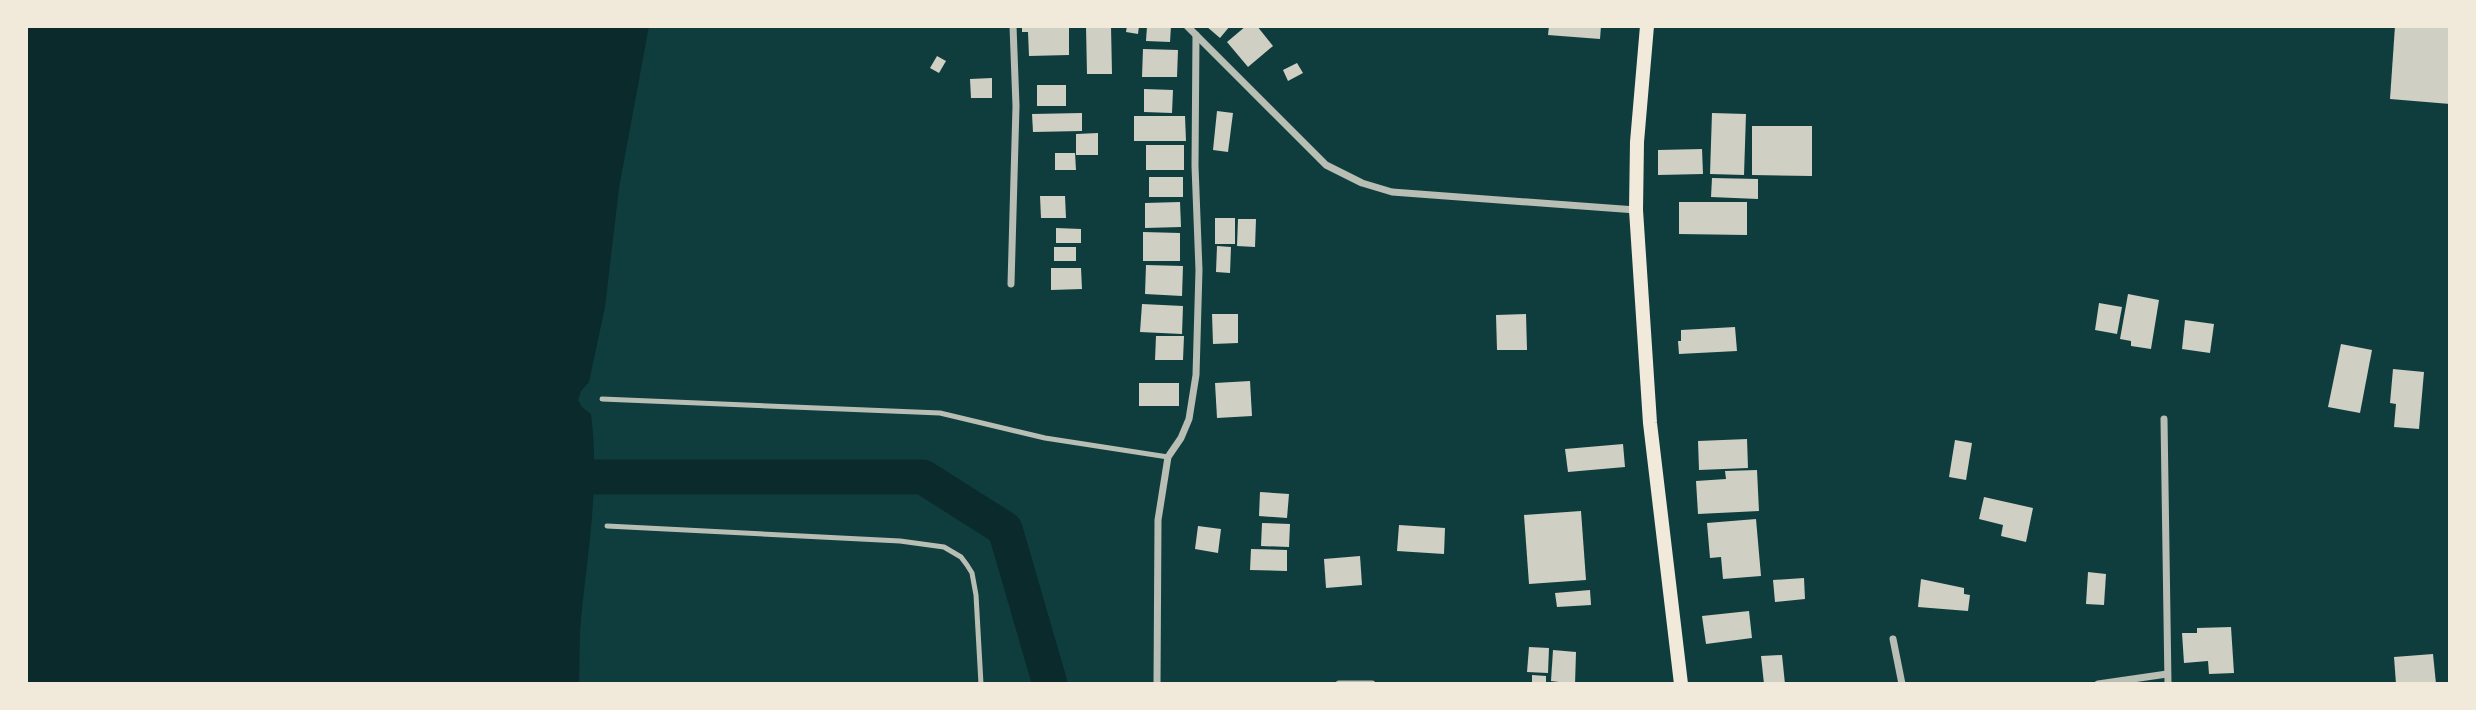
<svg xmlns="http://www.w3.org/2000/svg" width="2476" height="710" font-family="Inter,sans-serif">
<rect width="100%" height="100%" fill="#0f3d3e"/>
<path fill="#0a2a2b" d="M26,26H649L619,188L605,307L589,382L581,391L578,400L582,407L591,414C600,484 588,549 581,619C579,640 580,662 579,684H26Z"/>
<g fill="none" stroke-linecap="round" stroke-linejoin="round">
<path stroke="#0a2a2b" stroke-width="35" d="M595,477H923L1005,529L1050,684"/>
</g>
<g fill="#cfcfc3">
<path d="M1022,26H1069V55L1029,56L1028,32H1022Z"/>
<path d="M1086,26H1111L1112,74H1087Z"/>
<path d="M1127,26H1139L1138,34L1126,32Z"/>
<path d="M1147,26H1171L1170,42L1146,41Z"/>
<path d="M1206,26H1230L1220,38Z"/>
<path d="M1246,26H1257L1273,46L1248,67L1227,42Z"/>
<path d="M1549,26H1601L1600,39L1548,35Z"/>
<path d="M2395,26H2450V104L2390,99Z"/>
<path d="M1143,49L1178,50L1177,77H1142Z"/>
<path d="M937,56L946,61L939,73L930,68Z"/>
<path d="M1297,63L1303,73L1288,81L1283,70Z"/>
<path d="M992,78V98H971L970,79Z"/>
<rect x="1037" y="85" width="29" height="21"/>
<path d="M1144,89L1173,90L1172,113L1144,112Z"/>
<path d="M1217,111L1233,113L1228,152L1213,150Z"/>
<path d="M1082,113V131L1033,132L1032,114Z"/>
<path d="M1712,113L1746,114L1744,175L1710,174Z"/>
<path d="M1134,116H1185L1186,141H1134Z"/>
<path d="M1752,126H1812V176L1752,175Z"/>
<path d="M1098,133V155H1076V134Z"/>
<rect x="1146" y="145" width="38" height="25"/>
<path d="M1702,149L1703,174L1658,175V150Z"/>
<path d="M1055,153H1075L1076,170H1055Z"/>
<rect x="1149" y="177" width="34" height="20"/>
<path d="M1712,178L1758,179V199L1711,197Z"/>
<path d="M1040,196H1065L1066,218H1041Z"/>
<path d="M1180,202L1181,227L1145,228V203Z"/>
<path d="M1679,202H1747V235L1679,234Z"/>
<rect x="1215" y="218" width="20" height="26"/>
<path d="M1238,219H1256L1255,247L1237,246Z"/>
<path d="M1056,228L1081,229V243H1056Z"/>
<path d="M1143,232L1180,233V261H1143Z"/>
<path d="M1217,246L1231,247L1230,273L1216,272Z"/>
<rect x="1054" y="247" width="22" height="14"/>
<path d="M1146,265L1183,266L1182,296L1145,294Z"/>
<path d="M1051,268H1081L1082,289L1051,290Z"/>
<path d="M2128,294L2159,300L2151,349L2131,346V341L2120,339Z"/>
<path d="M2099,303L2122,307L2117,334L2095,330Z"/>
<path d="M1142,304L1183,306L1182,334L1140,332Z"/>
<path d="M1212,314H1238V343L1213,344Z"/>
<path d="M1526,314L1527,350H1497L1496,315Z"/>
<path d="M2185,320L2214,324L2210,353L2182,349Z"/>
<path d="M1735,327L1737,351L1679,354L1678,341H1681V330Z"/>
<path d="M1156,336H1184L1183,360H1155Z"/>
<path d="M2341,344L2372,350L2360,413L2328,407Z"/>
<path d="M2393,369L2424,372L2419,429L2394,427L2396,404L2390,403Z"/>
<path d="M1250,381L1252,416L1217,418L1215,383Z"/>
<rect x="1139" y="383" width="40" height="23"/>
<path d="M1747,439L1748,468L1699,470L1698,441Z"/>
<path d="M1955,440L1972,443L1966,480L1949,477Z"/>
<path d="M1623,444L1625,467L1568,472L1565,449Z"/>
<path d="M1757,470L1759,511L1698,514L1696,481L1726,479L1725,471Z"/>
<path d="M1260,492L1289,494L1287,518L1259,516Z"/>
<path d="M1984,497L2033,508L2026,542L2001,536L2003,525L1979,519Z"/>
<path d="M1581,511L1586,580L1529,584L1524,515Z"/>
<path d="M1756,519L1761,576L1723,579L1721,557L1710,558L1707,523Z"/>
<path d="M1262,523L1290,524L1289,547L1261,546Z"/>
<path d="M1399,525L1445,528L1444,554L1397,551Z"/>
<path d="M1198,526L1221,529L1218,553L1195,549Z"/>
<path d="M1251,549L1287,550V571L1250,570Z"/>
<path d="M1360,556L1362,585L1326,588L1324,559Z"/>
<path d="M2088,572L2106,574L2104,605L2086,604Z"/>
<path d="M1804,578L1805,599L1775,602L1773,580Z"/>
<path d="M1921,579L1964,588V594L1970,595L1968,611L1918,607Z"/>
<path d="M1590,590L1591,605L1557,607L1555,593Z"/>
<path d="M1749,611L1752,638L1706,644L1702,616Z"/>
<path d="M2231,627L2234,673L2209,674L2208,661L2184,663L2182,633H2197V628Z"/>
<path d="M1529,647L1549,648L1548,673L1527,672Z"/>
<path d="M1553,650L1576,652L1575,684L1551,681Z"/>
<path d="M2433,654L2436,684H2396L2394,657Z"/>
<path d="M1782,655L1785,684H1764L1761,656Z"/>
<path d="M1532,675L1546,676V684H1532Z"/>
</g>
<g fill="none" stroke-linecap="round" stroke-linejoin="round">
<g stroke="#b8beb3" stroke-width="5">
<path d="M602,399L940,413L1045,438L1168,457"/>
<path d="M607,526L900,541L944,547L961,557L967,565L972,573L976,595L981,684"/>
</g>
<g stroke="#b8beb3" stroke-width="7">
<path d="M1187,26L1326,165L1362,183L1392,192L1636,210"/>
<path d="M1011,284L1016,106L1013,26"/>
<path d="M2164,419L2168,684"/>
<path d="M1893,639L1902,684"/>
<path d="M1157,684L1158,520L1168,457L1181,438L1189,419L1196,375L1199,270L1195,166L1196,35"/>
<path d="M1339,684H1372"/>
<path d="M2098,684L2167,674"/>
</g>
<path stroke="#f1e9da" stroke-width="14" d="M1647,26L1637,142L1636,210L1650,423L1681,684"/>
</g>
<rect width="2476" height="710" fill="none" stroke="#f1e9da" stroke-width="56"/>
</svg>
